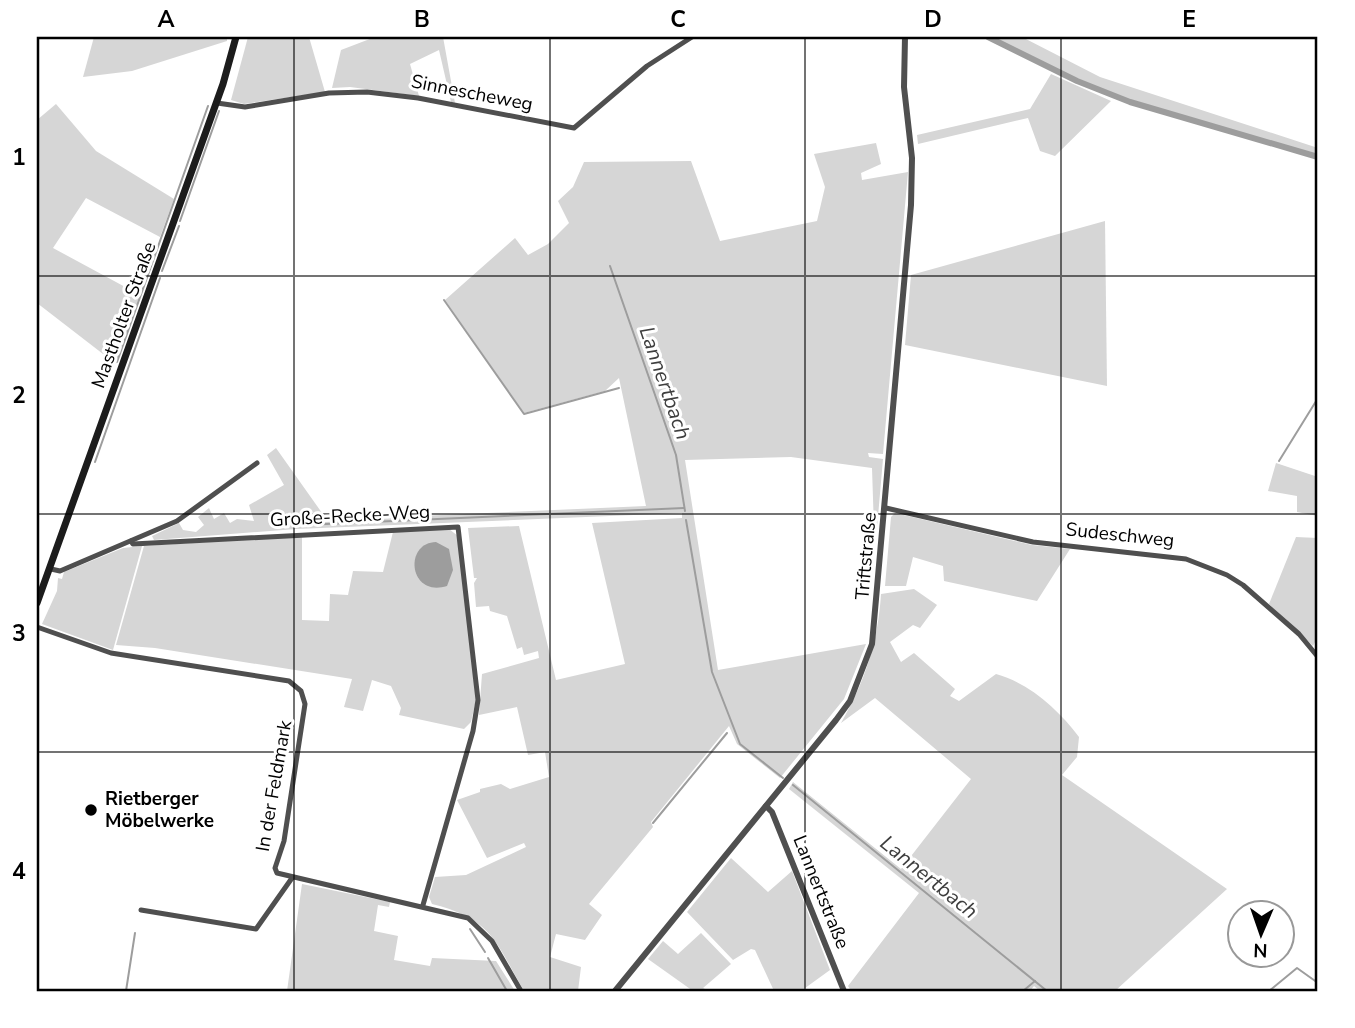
<svg xmlns="http://www.w3.org/2000/svg" width="1355" height="1028" font-family="'Nunito Sans',sans-serif">
<rect width="100%" height="100%" fill="#fff"/>
<g fill="#d6d6d6">
<path d="M94,37H227V41L132,71L83,77Z"/>
<path d="M248,37H309L325,92L244,104L231,100Z"/>
<path d="M375,37H443L455,103L451,102L439,50L410,64L419,96L350,87L332,88L341,50Z"/>
<path d="M992,37H1022L1100,77L1318,148V155L1131,100L1077,79Z"/>
<path d="M1051,74L1111,101L1055,156L1040,151L1028,118L918,144L917,135L1030,109Z"/>
<path d="M56,104L96,151L174,199L160,237L86,198L53,248L140,295L116,364L37,303V120Z"/>
<path d="M876,143L881,164L861,173L862,180L908,172L883,454L868,453L869,457L883,459L877,528L874,529L872,468L791,457L685,460L718,670L866,644L844,699L780,778L737,744L729,726L651,822L653,827L589,904L602,915L585,940L556,934L550,957L581,967L578,991H524C495,941 492,919 432,904L429,897L435,877L466,875L526,847L524,843L487,858L457,800L480,792V789L501,784L510,789L549,777L545,752L528,755L517,707L479,715L482,674L539,658L538,651L524,655L522,647L517,649L507,616L490,611L489,606L476,607L474,583L477,578H474L468,528L519,526L556,680L625,664L592,523L682,518V513L296,529L154,540L152,536L179,523L183,530L196,532L204,525L198,517L209,508L214,519L224,513L230,523L237,519L254,521L249,505L284,485L267,455L276,448L327,520L646,506L619,378L605,391L524,413L445,300L515,238L528,255L548,244L569,223L558,201L573,187L584,162L691,161L720,241L817,221L825,187L814,154Z"/>
<path d="M1105,221L1107,386L905,345L911,275Z"/>
<path d="M1276,463L1318,477V516L1297,512V496L1268,491Z"/>
<path d="M895,513L1032,545L1070,549L1037,601L944,581L943,566L913,557L906,586H885L891,517Z"/>
<path d="M449,529L458,536L476,700L471,722L464,729L399,715L401,708L391,686L372,680L363,711L344,707L352,679L155,648L116,645L144,546L302,536V620L329,621L330,594L348,595L353,571L383,572L393,532Z"/>
<path d="M1296,537L1318,538V636L1313,646L1269,604Z"/>
<path d="M142,546L113,650L42,624L57,591L58,578L62,579L64,572L123,548Z"/>
<path d="M914,589L937,605L920,628L913,625L890,642L901,662L914,653L955,689L950,696L959,701L996,674C1029,683 1059,710 1079,737L1077,757L1062,775L1227,889L1115,991H1040L1034,986L1030,991H851L848,986L919,893L789,789L793,782L901,869L971,779L875,698L841,723C865,681 878,642 881,594Z"/>
<path d="M731,858L768,892L792,871L830,970L801,991H774L755,950L751,949L733,960L687,912Z"/>
<path d="M302,884L390,902L389,907L378,905L374,931L398,936L394,960L430,966L432,958L496,961L515,991H287Z"/>
<path d="M701,933L731,964L703,988L709,991H693L648,959L663,941L678,954Z"/>
</g>
<path fill="#9d9d9d" d="M436,542L449,549L453,570L447,586C409,598 403,543 436,542Z"/>
<g fill="none" stroke-linecap="round" stroke-linejoin="round">
<g stroke="#9d9d9d" stroke-width="2">
<path d="M180,221L219,111"/>
<path d="M610,266L676,455L685,511"/>
<path d="M162,271L179,226"/>
<path d="M444,300L524,414L619,388"/>
<path d="M117,362L208,106"/>
<path d="M1279,461L1318,398"/>
<path d="M95,462L160,278"/>
<path d="M686,520L712,672L740,744L783,778"/>
<path d="M304,525L684,508"/>
<path d="M793,785L1047,991"/>
<path d="M653,823L727,733"/>
<path d="M470,929L485,952"/>
<path d="M488,958L507,991"/>
<path d="M126,991L135,933"/>
<path d="M1023,991L1035,981"/>
<path d="M1269,991L1297,968L1318,983"/>
</g>
<path stroke="#9d9d9d" stroke-width="6" d="M988,37L1077,81L1130,102L1318,157"/>
<g stroke="#4f4f4f" stroke-width="5">
<path d="M217,103L245,107L329,93L367,92L418,98L574,128L647,66L692,37"/>
<path d="M886,508L1033,542L1186,559L1227,575L1243,585L1299,634L1318,657"/>
<path d="M131,541L133,544L458,527L478,700L473,731L423,905"/>
<path d="M51,569L60,571L177,521L257,463"/>
<path d="M37,627L111,653L289,681L301,691L305,704L284,841L275,868L277,873L468,918L492,941L521,991"/>
<path d="M141,910L256,929L292,878"/>
</g>
<g stroke="#4f4f4f" stroke-width="6">
<path d="M766,806L772,812L844,991"/>
<path d="M615,991L836,720L850,701L872,644L911,205L912,158L904,87L905,37"/>
</g>
<path stroke="#1c1c1c" stroke-width="7" d="M37,603L223,84L236,37"/>
</g>
<path fill="none" stroke="#000" stroke-width="2" stroke-opacity="0.55" d="M294,37V991M550,37V991M805,37V991M1061,37V991M37,276H1318M37,514H1318M37,752H1318"/>
<circle fill="#000" stroke="#fff" stroke-width="2.5" cx="91" cy="810" r="7"/>
<g text-anchor="middle" dominant-baseline="central" stroke-width="6" stroke-linejoin="round" paint-order="stroke">
<g font-size="19" fill="#000" stroke="#fff">
<text transform="translate(472 93) rotate(11)">Sinnescheweg</text>
<text transform="translate(124 315) rotate(-70)">Mastholter Straße</text>
<text transform="translate(350 516) rotate(-3)">Große-Recke-Weg</text>
<text transform="translate(1120 535) rotate(6)">Sudeschweg</text>
<text transform="translate(866 556) rotate(-85)">Triftstraße</text>
<text transform="translate(274 786) rotate(-80)">In der Feldmark</text>
<text transform="translate(821 892) rotate(68)">Lannertstraße</text>
</g>
<g font-size="19" font-weight="bold" fill="#000" stroke="#fff" text-anchor="start">
<text x="105" y="799">Rietberger<tspan x="105" dy="22">Möbelwerke</tspan></text>
</g>
<g font-size="21" font-style="italic" fill="#3e3e3e" stroke="#fff">
<text transform="translate(665 383) rotate(71)">Lannertbach</text>
<text transform="translate(929 877) rotate(39)">Lannertbach</text>
</g>
</g>
<rect width="1355" height="1028" fill="none" stroke="#ffffff" stroke-width="77"/>
<g transform="translate(1261 934) rotate(182)"><circle r="33" fill="#ffffff" stroke="#999999" stroke-width="2"/>
<path d="M0-5L12 26L0 18L-12 26Z" fill="#000000"/>
<text y="-10" font-size="19" font-weight="bold" text-anchor="middle" fill="#000000">N</text>
</g>
<rect x="38" y="38" width="1278" height="952" fill="none" stroke="#000" stroke-width="2.5"/>
<g font-size="23" text-anchor="middle" font-weight="bold" fill="#000">
<text x="166" y="27">A</text>
<text x="422" y="27">B</text>
<text x="678" y="27">C</text>
<text x="933" y="27">D</text>
<text x="1189" y="27">E</text>
<text x="19" y="165">1</text>
<text x="19" y="403">2</text>
<text x="19" y="641">3</text>
<text x="19" y="879">4</text>
</g>
</svg>
